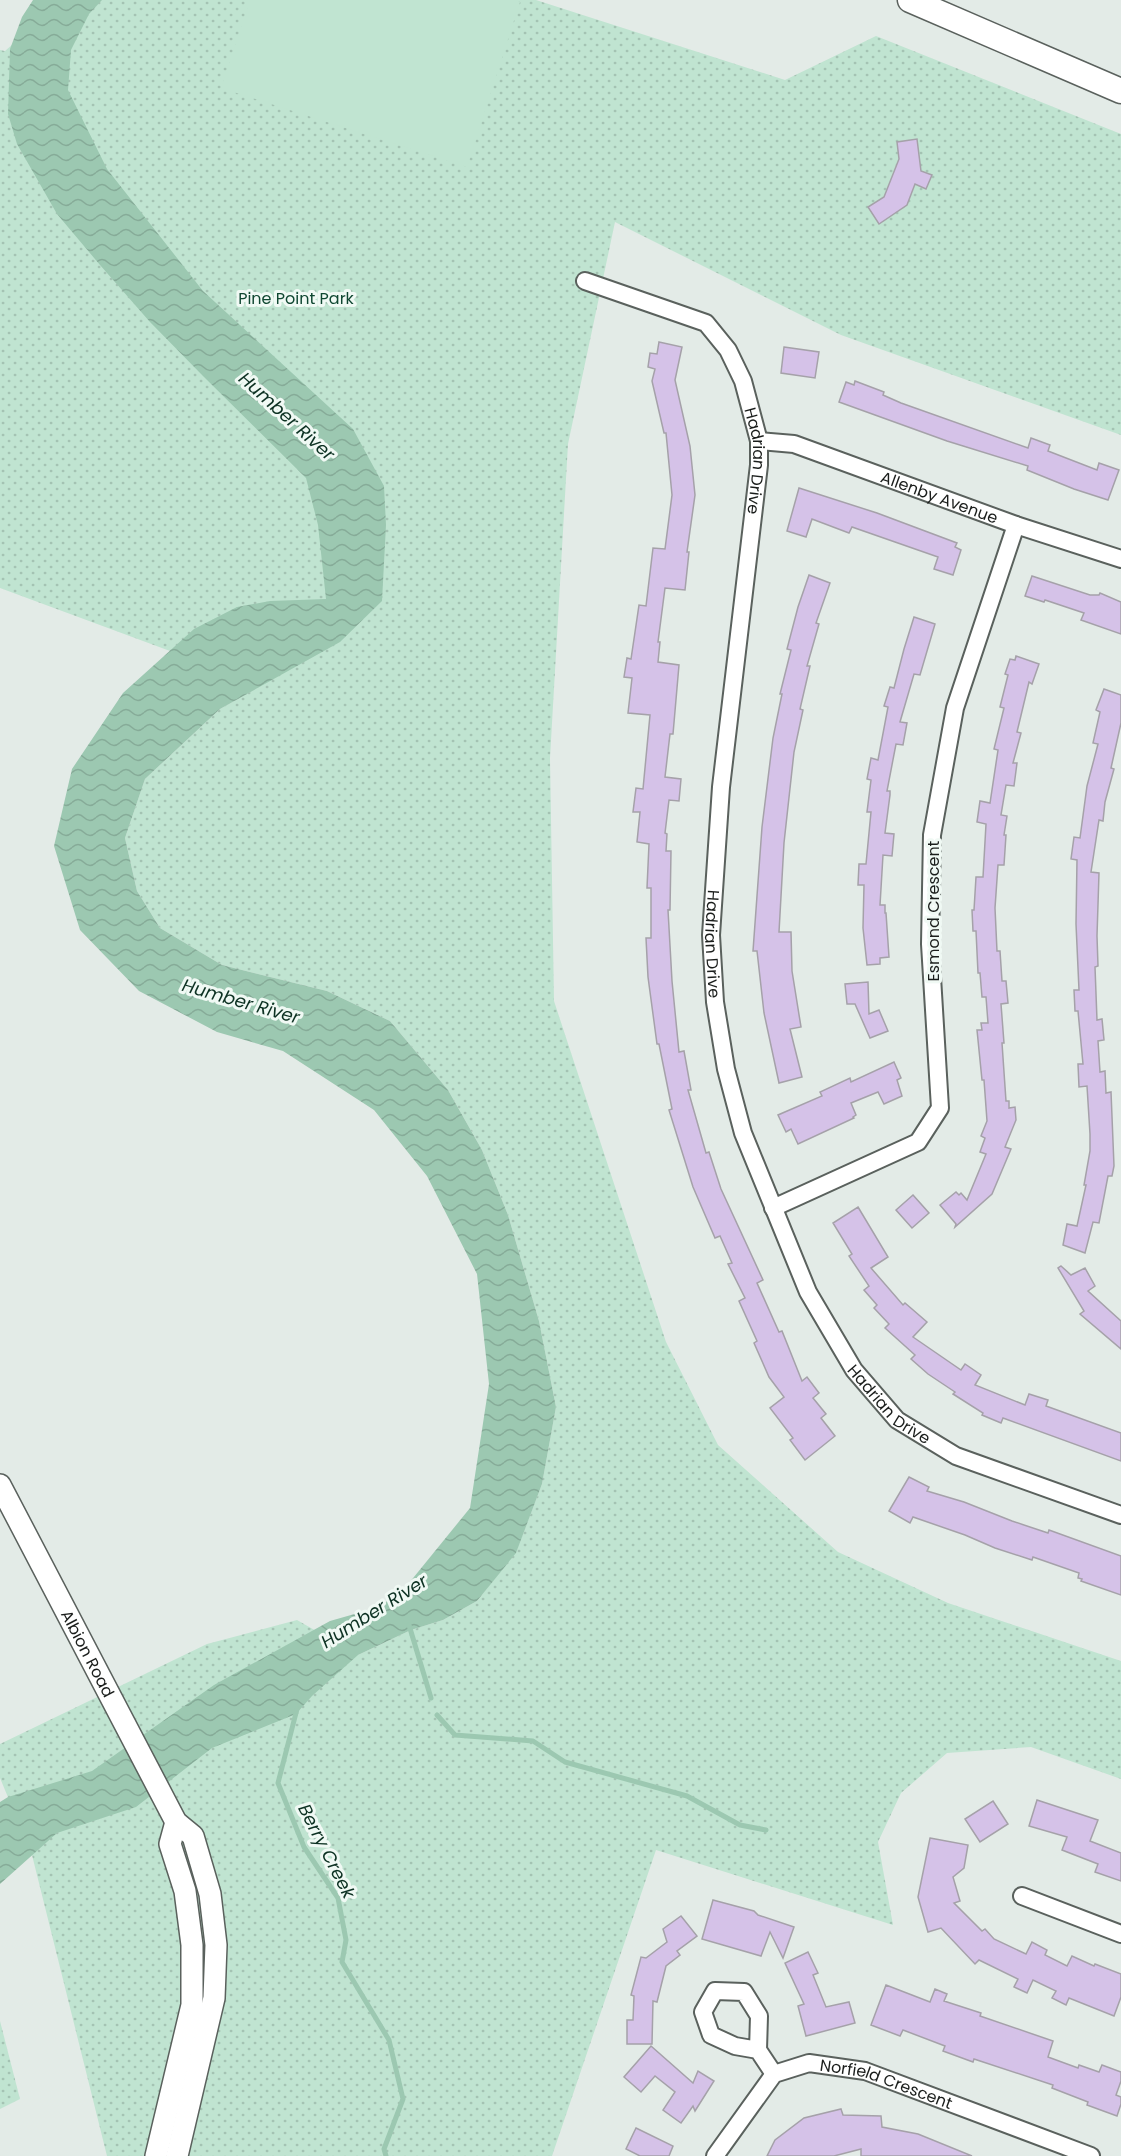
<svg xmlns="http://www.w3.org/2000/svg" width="1121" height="2156" font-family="Poppins,sans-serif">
<defs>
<pattern id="grass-dots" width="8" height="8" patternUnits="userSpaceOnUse" patternTransform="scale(1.5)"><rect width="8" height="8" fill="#c0e4d1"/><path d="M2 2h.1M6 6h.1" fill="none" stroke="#a4c3b3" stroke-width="1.8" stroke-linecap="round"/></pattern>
<pattern id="water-waves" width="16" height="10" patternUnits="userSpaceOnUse" patternTransform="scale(1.5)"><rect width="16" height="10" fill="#9cc8b1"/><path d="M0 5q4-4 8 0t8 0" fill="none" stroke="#86ab98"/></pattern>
</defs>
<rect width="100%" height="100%" fill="#e3ebe7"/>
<g fill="url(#grass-dots)">
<path d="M63,0H536L785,80L876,36L1121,134V435L841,335L615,222L568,444L550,758L554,1001L666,1342L718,1445L838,1552L948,1603L1121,1661V1779L1031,1747L947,1753L901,1793L878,1842L893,1925L656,1850L552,2156H107L32,1855L0,1778V1744L207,1644L297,1620L358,1655L411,1630L443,1620L477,1601L516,1552L542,1484L556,1407L539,1321L508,1215L482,1150L448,1090L390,1021L327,991L222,965L160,928L137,891L125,838L145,779L220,709L257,688L170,651L0,588V50L5,51Z"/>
<path d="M0,2021L20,2099L0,2109Z"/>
</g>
<path fill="#c0e4d1" d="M250,0H515L520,2L467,167L221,88Z"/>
<path fill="url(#water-waves)" d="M33,0H102L89,14L71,50L68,90L107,169L203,291L353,429L384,486L386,525L382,601L340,642L220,709L145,779L125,838L137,891L160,928L222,965L327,991L390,1021L448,1090L482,1150L508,1215L539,1321L556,1407L542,1484L516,1553L477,1601L443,1620L411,1630L358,1655L312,1696L296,1714L212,1748L136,1807L57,1833L0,1884V1802L8,1797L92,1771L214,1685L330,1621L379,1607L405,1588L470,1508L489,1384L477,1274L427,1176L374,1110L283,1051L217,1032L139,991L80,930L54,846L72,769L123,693L194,629L237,607L270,601L326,599L318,525L306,478L203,376L150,322L100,265L57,214L17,144L8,114L10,49L22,17Z"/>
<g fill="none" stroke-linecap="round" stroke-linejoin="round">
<g stroke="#9cc8b1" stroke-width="5">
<path d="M409,1625L431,1698"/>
<path d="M297,1709L278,1783L304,1847L338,1898L346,1940L342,1962L389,2040L403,2099L384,2149L386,2156"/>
<path d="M437,1715L455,1735L533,1741L565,1762L687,1796L740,1825L766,1830"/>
</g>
</g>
<g fill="#d5c2e8" stroke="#a5a1a9" stroke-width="1.5">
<path d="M917,139L921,171L932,175L926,189L915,184L907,205L879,224L868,207L884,197L899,159L897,142Z"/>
<path d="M659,342L682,347L675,380L690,446L695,495L687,552H689L685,590L665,588L658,642H660L658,662L679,665L673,734H670L665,777L681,779L679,801L669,800L665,833L667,834L666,851H671L670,910H668L672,981L679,1052L684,1051L691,1090H688L706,1153L709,1152L721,1189L763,1280L757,1283L779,1332L782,1331L802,1381L807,1377L819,1393L813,1398L826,1414L821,1418L835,1436L805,1460L790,1440L793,1438L770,1408L784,1397L769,1377L754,1343L757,1341L739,1301L745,1298L728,1264L732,1263L720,1236L715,1238L693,1187L669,1110L672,1109L659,1044H657L648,977L646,938H651V888H647L649,844L637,842L640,812H633L636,788L643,789L650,715L628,713L632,678L624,677L627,658L631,659L639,605L646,606L653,548L665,549L672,495L666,433H664L652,381L655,369L648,367L650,353L657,354Z"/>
<path d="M784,347L819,352L815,378L781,373Z"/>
<path d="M855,381L884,392L883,395L901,403L1028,448L1031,438L1050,445L1048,451L1097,470L1099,463L1119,470L1108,500L1074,489L1027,470L1028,466L947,441L839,402L846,382L854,385Z"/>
<path d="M799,488L877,513L957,543L955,547L961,550L953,575L934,569L938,557L852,527L849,533L812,519L806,537L787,531Z"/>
<path d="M809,575L830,583L816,623L819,624L807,666H810L800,709L803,710L794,752L784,843L779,932H791L792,971L801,1027L790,1029L802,1077L779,1083L764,1013L757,951H753L762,827L773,738L782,694H780L791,650L787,649L798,607Z"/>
<path d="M1032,576L1090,595H1099L1100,593L1121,602V634L1081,620L1084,613L1045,600L1044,602L1025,596Z"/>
<path d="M914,617L935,624L920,675L914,674L900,722L907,723L903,745L896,744L887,791H890V795L885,833L894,834L892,856L883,855L880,905H885V913H886L889,957L880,958V964L867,965L863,928L864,885H858L859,864H866L871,812H867L871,780L867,779L871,758L878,760L888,707L884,706L890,687L894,688L904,649Z"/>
<path d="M1016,656L1039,664L1032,684L1029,682L1017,732L1021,733L1013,763H1017L1014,786L1006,785L1001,815L1007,816L1004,835H1006L1004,865H998L995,908L997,951H1000L1002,981H1006L1008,1003L1001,1004L1004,1043H1002L1006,1101H1009V1108L1015,1107L1016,1120L1005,1147L1011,1149L992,1194L955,1227L956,1224L940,1205L956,1192L959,1195L961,1193L967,1200L986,1154L980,1152L985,1138L981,1136L987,1121L984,1080H982L977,1030H982L981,1023H988L986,997H982L980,973H978L976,931H973L972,910H974L976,877H983L986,824L977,822L980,801L990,803L998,750L994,749L1004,708L1000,707L1008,675L1005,674L1010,659L1015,660Z"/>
<path d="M1104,689L1121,695V723L1111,768L1114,769L1105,802L1103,821L1099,820L1091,872L1099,873L1097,936L1098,966L1095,967L1097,1020L1102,1019L1104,1040L1098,1041L1100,1072L1105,1071L1106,1093L1111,1092L1114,1166L1112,1176H1108L1099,1223L1093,1222L1085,1253L1063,1245L1067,1224L1077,1226L1086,1185H1084L1090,1151V1134L1087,1086L1079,1087L1078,1064H1083L1078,1011H1075L1074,990H1079L1076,924L1077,860L1071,859L1074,837L1080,838L1087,786L1098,744L1093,743L1100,712L1096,710Z"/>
<path d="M868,982L869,1014L879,1010L888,1031L870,1038L855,1004H847L845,984Z"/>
<path d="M894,1062L901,1078L897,1080L902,1096L884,1104L878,1092L851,1103L856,1115L853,1117L854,1118L798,1144L791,1129L786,1132L778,1115L822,1096L820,1092L850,1078L851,1082Z"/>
<path d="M913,1195L929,1213L912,1228L896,1210Z"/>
<path d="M858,1207L888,1257L871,1268L903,1305L905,1303L927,1322L913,1337L961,1370L965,1364L981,1375L975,1385L1025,1405L1029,1394L1048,1400L1046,1406L1121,1433V1461L1003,1418L1001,1423L982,1415L983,1413L953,1394L955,1392L928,1374L911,1359L915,1355L885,1328L889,1324L874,1308L877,1305L864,1290L869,1286L849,1256L852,1254L833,1223Z"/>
<path d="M1061,1266L1071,1275L1085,1268L1095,1286L1088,1291L1121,1321V1349L1080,1314L1084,1311L1058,1268Z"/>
<path d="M909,1477L929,1487L927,1491L964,1502L1012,1521L1048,1533L1049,1530L1121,1556V1595L1081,1581L1082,1579L1078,1578L1079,1573L1033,1557L1032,1560L995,1548L965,1535L913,1517L910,1523L889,1511Z"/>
<path d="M1037,1800L1098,1820L1090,1841L1121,1853V1881L1095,1872L1098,1864L1062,1850L1067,1837L1029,1826Z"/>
<path d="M993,1801L1008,1824L980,1842L965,1819Z"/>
<path d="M930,1838L968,1845L964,1868L953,1877L960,1901L954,1903L982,1931L985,1929L994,1939L1026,1954L1032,1942L1047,1950L1045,1955L1067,1966L1072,1956L1094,1966L1095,1964L1121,1974V1997L1114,2016L1069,1998L1066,2005L1052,1998L1056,1991L1033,1980L1027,1993L1014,1987L1018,1979L979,1960L975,1964L941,1928L928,1932L918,1897Z"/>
<path d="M713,1900L754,1911L758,1915L794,1927L783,1958L770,1932L761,1956L702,1939Z"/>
<path d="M681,1916L697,1936L677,1951L680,1955L666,1966L657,2002L653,2001L652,2044H627V2020H633L634,1996L631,1995L641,1957L646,1958L667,1942L663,1929Z"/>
<path d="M808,1952L818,1973L813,1975L826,2007L849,2002L855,2023L806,2036L798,2006L804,2004L785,1963Z"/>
<path d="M886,1985L930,2002L935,1989L947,1994L944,2001L981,2013L980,2016L1053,2041L1048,2057L1078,2068L1079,2065L1099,2072L1102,2065L1121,2072V2081L1116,2095L1121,2097V2104L1117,2116L1087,2105L1088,2102L1052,2088L1053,2085L974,2059L973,2062L943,2051L945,2046L903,2030L900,2036L871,2025Z"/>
<path d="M651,2046L693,2083L698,2071L714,2081L695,2111L693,2106L681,2123L663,2110L675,2092L655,2076L641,2092L624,2077Z"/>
<path d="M841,2109L843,2115L881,2116L882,2127L918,2134L972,2156H861V2149L834,2156H767L775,2140L804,2118Z"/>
<path d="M636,2128L673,2146L669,2156H640L626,2149Z"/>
</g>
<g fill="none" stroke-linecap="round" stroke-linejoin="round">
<g stroke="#5a615d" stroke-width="20">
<g id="minor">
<path id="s1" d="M585,281L706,323L728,350L743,381L759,441V465L721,787L711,935L715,1002L726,1069L743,1133L808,1292L854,1370L897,1420L956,1456L1121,1515"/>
<path id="s2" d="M759,441L794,444L1016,525L1121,559"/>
<path d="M773,1208L918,1142L940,1108L930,944L932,835L955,708L1016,525"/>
<path d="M1022,1896L1121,1934"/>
<path d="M758,2050L735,2046L711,2035L703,2012L715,1991L744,1992L759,2016L758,2050L774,2074"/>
<path id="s3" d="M715,2156L774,2074L809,2063L865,2071L1091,2156"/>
</g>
</g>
<g stroke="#5a615d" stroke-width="24">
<g id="major">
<path id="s4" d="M0,1485L176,1822L193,1836L210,1894L216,1945L214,1998L177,2156"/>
<path d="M156,2156L192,2005V1945L185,1891L170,1844L176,1822"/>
</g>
</g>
<g stroke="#5a615d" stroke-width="27">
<path id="highway" d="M910,0L1121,91"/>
</g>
<use href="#minor" stroke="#fff" stroke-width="16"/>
<use href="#major" stroke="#fff" stroke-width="21"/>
<use href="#highway" stroke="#fff" stroke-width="24"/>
</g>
<g text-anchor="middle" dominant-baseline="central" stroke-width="6" stroke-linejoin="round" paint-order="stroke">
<g font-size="16" fill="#0f4731" stroke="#f0f9f4">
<text x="296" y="298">Pine Point Park</text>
</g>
<g font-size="16" fill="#1a1d1b" stroke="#f0f9f4">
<text stroke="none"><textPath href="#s1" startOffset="279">Hadrian Drive</textPath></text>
<text stroke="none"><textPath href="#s2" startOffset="190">Allenby Avenue</textPath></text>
<text transform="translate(933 911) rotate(-90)">Esmond Crescent</text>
<text stroke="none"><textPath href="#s1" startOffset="765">Hadrian Drive</textPath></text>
<text stroke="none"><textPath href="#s1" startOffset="1269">Hadrian Drive</textPath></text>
<text stroke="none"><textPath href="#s4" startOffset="190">Albion Road</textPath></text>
<text stroke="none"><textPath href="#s3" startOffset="218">Norfield Crescent</textPath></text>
</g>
<g font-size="18" font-style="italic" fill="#0c3122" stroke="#f0f9f4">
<text transform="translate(287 416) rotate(42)">Humber River</text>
<text transform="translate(241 1001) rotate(16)">Humber River</text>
<text transform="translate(374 1611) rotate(-32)">Humber River</text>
<text transform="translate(327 1851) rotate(63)">Berry Creek</text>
</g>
</g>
</svg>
